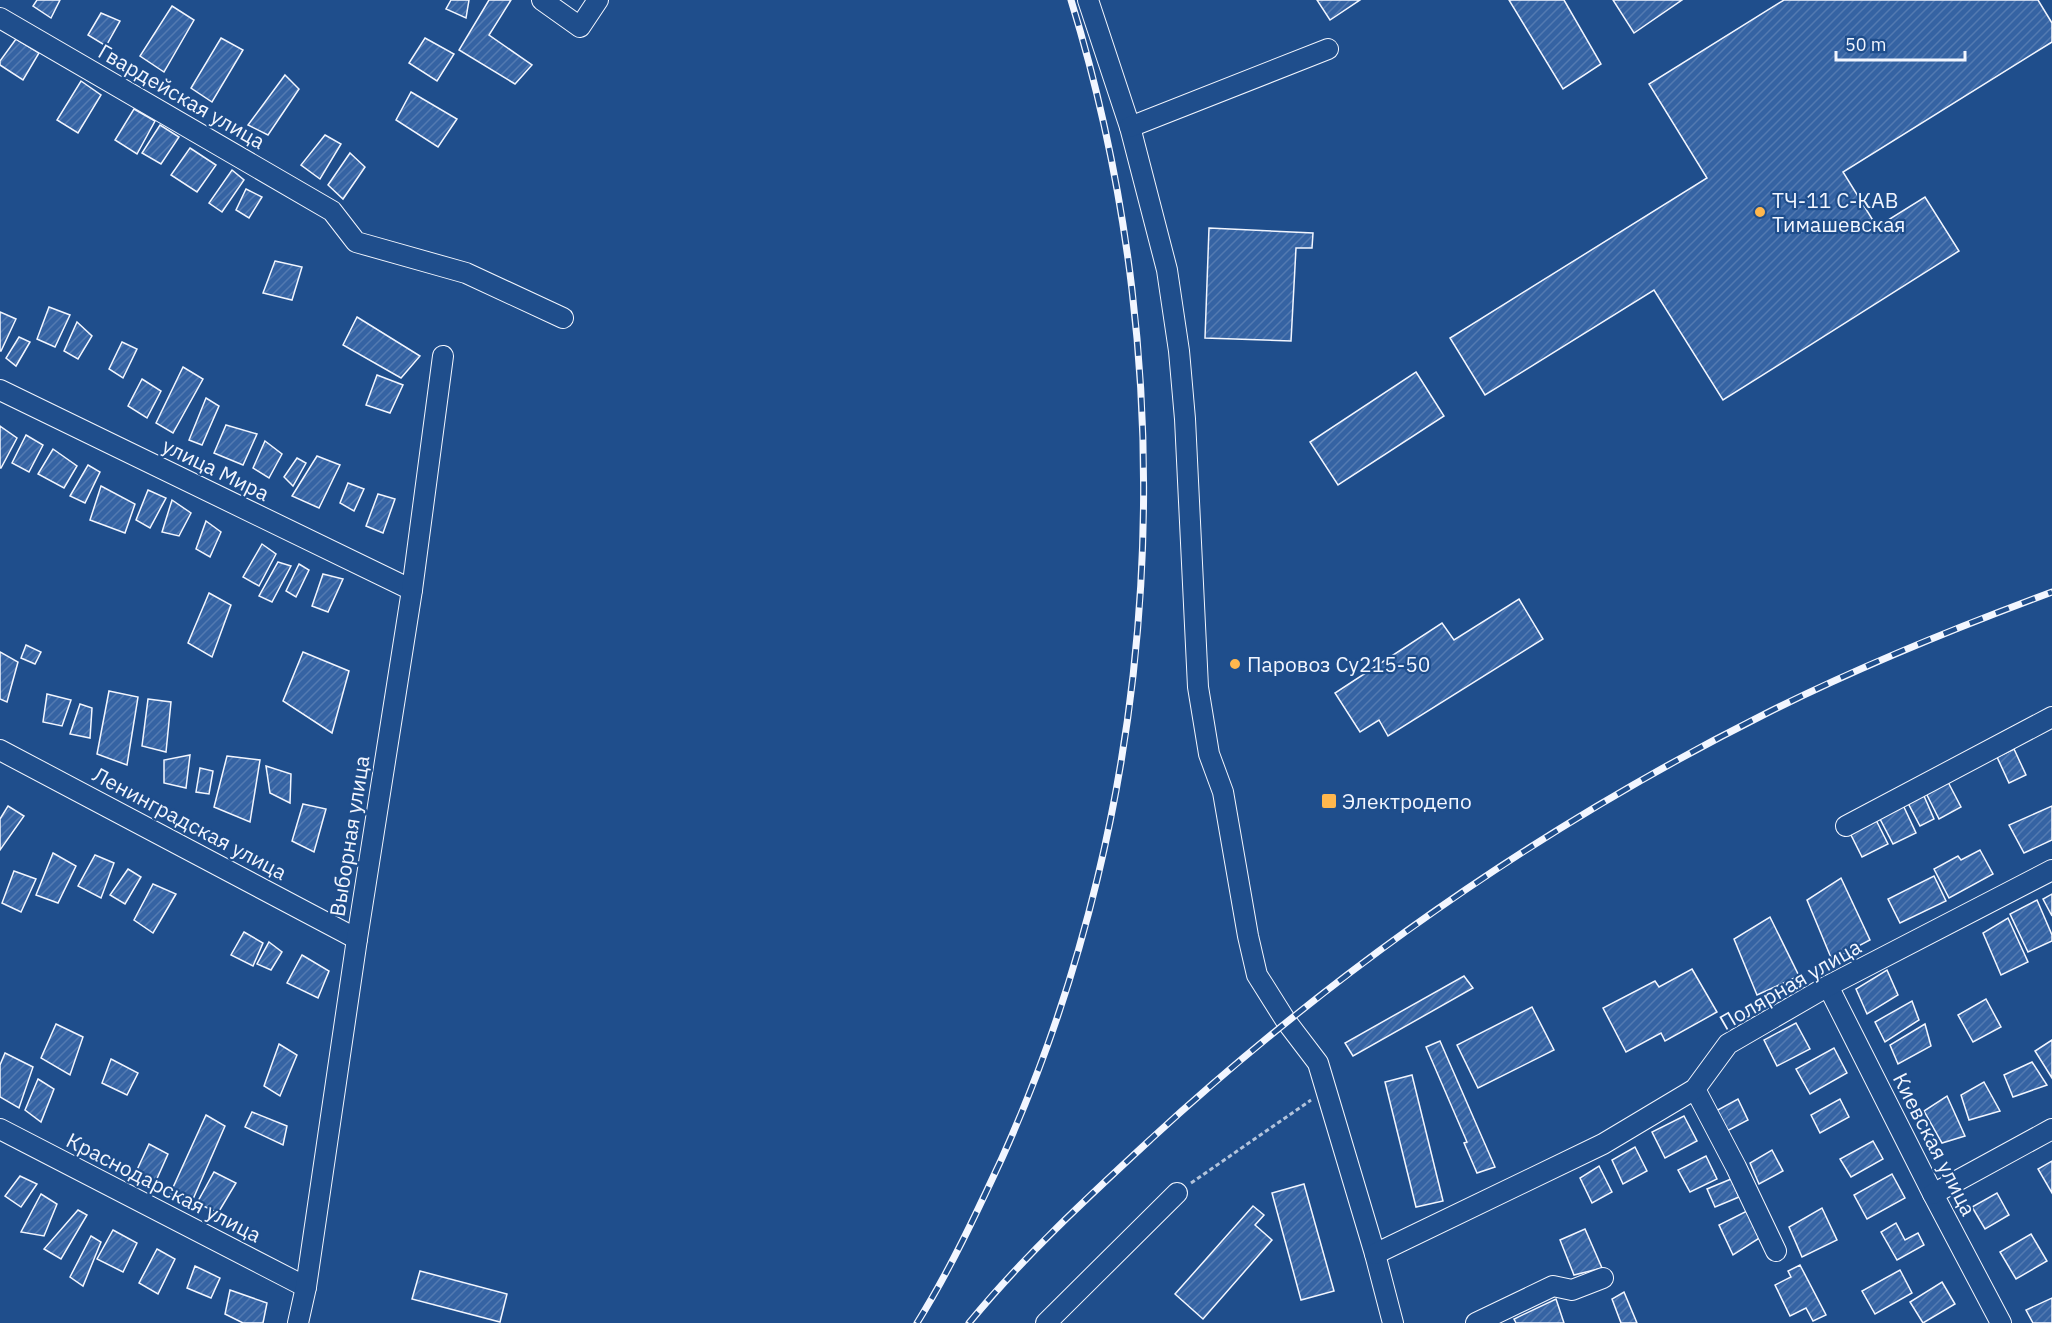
<svg xmlns="http://www.w3.org/2000/svg" width="2052" height="1323" font-family="'IBM Plex Sans',sans-serif">
<defs>
<pattern id="building-hatch" width="6" height="6" patternUnits="userSpaceOnUse" patternTransform="scale(1.5)"><rect width="6" height="6" fill="#3563a3"/><path d="M-1 1l2-2M0 6l6-6M5 7l2-2" fill="none" stroke="#537ab1"/></pattern>
</defs>
<rect width="100%" height="100%" fill="#1f4e8c"/>
<g fill="url(#building-hatch)" stroke="#f2f6ff" stroke-width="1.5">
<path d="M37,0H60L51,18L33,6Z"/>
<path d="M451,0H469L466,18L446,9Z"/>
<path d="M489,0H511L489,35L532,65L515,84L459,50Z"/>
<path d="M1317,0H1360L1330,20Z"/>
<path d="M1509,0H1564L1601,64L1563,89Z"/>
<path d="M1613,0H1682L1634,33Z"/>
<path d="M1784,0H2038L2052,23V42L1843,172L1877,227L1925,197L1959,251L1723,400L1654,290L1485,395L1450,338L1707,178L1649,84Z"/>
<path d="M172,6L194,20L164,72L140,56Z"/>
<path d="M101,13L120,21L106,46L88,35Z"/>
<path d="M221,38L243,50L212,102L191,88Z"/>
<path d="M425,38L454,54L437,81L409,63Z"/>
<path d="M16,39L39,53L23,80L0,65V61Z"/>
<path d="M285,75L299,89L268,135L248,125Z"/>
<path d="M81,81L101,95L78,133L57,120Z"/>
<path d="M411,92L457,119L438,147L396,120Z"/>
<path d="M134,109L155,121L137,154L115,140Z"/>
<path d="M160,125L179,137L161,164L142,153Z"/>
<path d="M325,135L341,144L320,179L301,165Z"/>
<path d="M190,148L216,165L197,192L171,175Z"/>
<path d="M350,153L365,167L343,199L328,185Z"/>
<path d="M232,170L244,180L222,212L209,203Z"/>
<path d="M246,189L262,197L249,218L236,210Z"/>
<path d="M1209,228L1313,233L1312,248H1296L1291,341L1205,338Z"/>
<path d="M275,261L302,267L292,300L263,293Z"/>
<path d="M49,307L70,315L55,347L37,339Z"/>
<path d="M0,312L16,319L1,351H0Z"/>
<path d="M357,317L420,356L401,378L343,345Z"/>
<path d="M77,322L92,336L78,359L64,351Z"/>
<path d="M19,337L30,342L16,366L6,358Z"/>
<path d="M122,342L137,349L123,378L109,369Z"/>
<path d="M183,367L203,379L173,433L156,423Z"/>
<path d="M1416,372L1444,416L1338,485L1310,442Z"/>
<path d="M377,375L403,385L390,413L366,405Z"/>
<path d="M142,379L161,391L147,418L128,406Z"/>
<path d="M206,398L219,406L202,445L189,440Z"/>
<path d="M226,425L257,434L243,465L214,453Z"/>
<path d="M0,426L17,438L1,468H0Z"/>
<path d="M26,435L43,445L29,472L12,463Z"/>
<path d="M265,441L282,454L269,478L253,468Z"/>
<path d="M53,449L77,466L64,488L38,474Z"/>
<path d="M317,456L340,465L319,508L292,496Z"/>
<path d="M297,458L306,463L293,486L284,477Z"/>
<path d="M88,465L100,472L85,503L70,496Z"/>
<path d="M348,483L364,489L354,511L340,503Z"/>
<path d="M101,486L135,504L125,533L90,520Z"/>
<path d="M148,490L166,498L150,528L136,520Z"/>
<path d="M378,494L395,499L383,533L366,526Z"/>
<path d="M172,500L191,513L179,536L162,532Z"/>
<path d="M206,521L221,532L210,557L196,549Z"/>
<path d="M262,544L276,554L259,586L243,577Z"/>
<path d="M278,562L291,566L272,602L259,596Z"/>
<path d="M299,564L309,570L296,597L286,591Z"/>
<path d="M323,574L343,579L328,612L312,606Z"/>
<path d="M209,593L231,605L212,657L188,643Z"/>
<path d="M1519,599L1543,639L1388,736L1379,720L1360,732L1335,693L1442,623L1454,640Z"/>
<path d="M26,645L41,652L35,664L21,658Z"/>
<path d="M0,652L18,662L7,702L0,699Z"/>
<path d="M303,652L349,671L332,733L283,701Z"/>
<path d="M109,691L138,697L127,765L97,754Z"/>
<path d="M47,694L71,700L62,726L43,722Z"/>
<path d="M148,699L171,702L166,752L142,746Z"/>
<path d="M80,704L92,708L90,738L70,734Z"/>
<path d="M2014,749L2026,775L2009,783L1997,757Z"/>
<path d="M190,755L186,788L164,783V760Z"/>
<path d="M227,756L260,760L250,822L214,807Z"/>
<path d="M266,766L291,774L290,803L270,793Z"/>
<path d="M200,768L213,771L209,794L196,792Z"/>
<path d="M1948,782L1961,807L1939,819L1926,793Z"/>
<path d="M1924,796L1934,819L1920,826L1908,803Z"/>
<path d="M303,804L326,809L314,852L292,841Z"/>
<path d="M1903,805L1916,833L1893,844L1879,817Z"/>
<path d="M8,806L24,816L0,850V819Z"/>
<path d="M2052,806V840L2024,853L2009,825Z"/>
<path d="M1876,820L1888,844L1862,857L1850,833Z"/>
<path d="M1980,850L1993,874L1949,898L1934,869L1958,856L1961,860Z"/>
<path d="M53,853L76,866L58,903L36,895Z"/>
<path d="M95,855L114,863L101,898L78,886Z"/>
<path d="M128,869L141,877L125,904L110,895Z"/>
<path d="M14,871L36,879L21,912L2,903Z"/>
<path d="M1934,876L1946,901L1900,923L1888,899Z"/>
<path d="M1841,878L1870,940L1832,960L1807,900Z"/>
<path d="M153,884L176,894L153,933L134,920Z"/>
<path d="M2052,894V916L2043,899Z"/>
<path d="M2037,900L2052,935V941L2028,952L2010,914Z"/>
<path d="M1770,917L1799,976L1757,995L1734,939Z"/>
<path d="M2008,918L2028,962L2001,975L1983,933Z"/>
<path d="M244,932L263,943L253,966L231,955Z"/>
<path d="M269,942L282,952L271,970L257,964Z"/>
<path d="M302,955L329,971L318,998L287,983Z"/>
<path d="M1692,969L1717,1012L1665,1041L1661,1033L1626,1052L1603,1008L1655,981L1659,987Z"/>
<path d="M1887,970L1898,995L1867,1014L1856,989Z"/>
<path d="M1464,976L1473,988L1353,1056L1345,1043Z"/>
<path d="M1986,999L2001,1027L1973,1042L1958,1015Z"/>
<path d="M1912,1001L1919,1020L1885,1042L1875,1022Z"/>
<path d="M1532,1007L1554,1050L1478,1088L1457,1045Z"/>
<path d="M1796,1023L1810,1049L1777,1066L1764,1040Z"/>
<path d="M56,1024L83,1037L70,1075L41,1058Z"/>
<path d="M1925,1024L1931,1046L1898,1064L1890,1045Z"/>
<path d="M2052,1040V1078L2035,1051Z"/>
<path d="M1440,1041L1495,1167L1477,1173L1464,1143L1467,1142L1426,1047Z"/>
<path d="M279,1044L297,1055L280,1096L264,1086Z"/>
<path d="M1834,1048L1847,1073L1810,1094L1796,1069Z"/>
<path d="M5,1053L33,1067L19,1108L0,1097V1065Z"/>
<path d="M111,1059L138,1073L127,1095L102,1083Z"/>
<path d="M2032,1062L2047,1085L2013,1097L2004,1075Z"/>
<path d="M1412,1075L1443,1201L1416,1207L1385,1082Z"/>
<path d="M38,1079L54,1089L41,1122L25,1110Z"/>
<path d="M1984,1082L2000,1111L1969,1120L1961,1095Z"/>
<path d="M1947,1096L1965,1136L1942,1143L1924,1111Z"/>
<path d="M1738,1099L1748,1120L1725,1132L1714,1112Z"/>
<path d="M1840,1099L1849,1117L1820,1133L1811,1115Z"/>
<path d="M252,1112L287,1126L283,1145L245,1127Z"/>
<path d="M206,1115L225,1126L190,1206L170,1194Z"/>
<path d="M1684,1116L1697,1141L1665,1158L1652,1132Z"/>
<path d="M1873,1141L1883,1159L1851,1177L1840,1159Z"/>
<path d="M149,1144L168,1154L155,1183L136,1172Z"/>
<path d="M1635,1147L1647,1171L1623,1184L1612,1160Z"/>
<path d="M1772,1150L1783,1171L1759,1184L1750,1163Z"/>
<path d="M1706,1156L1717,1179L1690,1192L1678,1170Z"/>
<path d="M2052,1161V1193L2038,1169Z"/>
<path d="M1599,1166L1612,1192L1592,1203L1580,1178Z"/>
<path d="M214,1172L236,1183L218,1213L197,1203Z"/>
<path d="M1892,1174L1905,1198L1867,1219L1854,1195Z"/>
<path d="M20,1176L37,1184L21,1207L5,1196Z"/>
<path d="M1731,1179L1739,1197L1715,1207L1707,1189Z"/>
<path d="M1304,1184L1334,1291L1301,1300L1272,1193Z"/>
<path d="M1997,1193L2009,1215L1985,1229L1972,1207Z"/>
<path d="M41,1194L57,1204L44,1236L21,1232Z"/>
<path d="M1253,1206L1264,1215L1255,1225L1272,1240L1203,1319L1175,1294Z"/>
<path d="M1822,1208L1837,1240L1802,1257L1789,1227Z"/>
<path d="M78,1210L87,1215L61,1259L44,1249Z"/>
<path d="M1747,1211L1761,1237L1733,1255L1719,1225Z"/>
<path d="M1896,1223L1905,1240L1918,1233L1924,1245L1897,1260L1881,1232Z"/>
<path d="M1585,1229L1602,1268L1574,1275L1560,1240Z"/>
<path d="M113,1230L137,1243L123,1272L97,1259Z"/>
<path d="M2031,1234L2047,1261L2016,1279L2000,1252Z"/>
<path d="M91,1236L101,1242L83,1286L70,1277Z"/>
<path d="M157,1249L175,1259L158,1294L139,1283Z"/>
<path d="M1800,1265L1826,1315L1813,1321L1806,1308L1790,1316L1775,1285L1791,1277L1788,1271Z"/>
<path d="M195,1266L220,1278L211,1298L187,1288Z"/>
<path d="M1900,1270L1912,1293L1875,1314L1862,1291Z"/>
<path d="M420,1271L507,1294L500,1322L412,1299Z"/>
<path d="M1942,1282L1955,1304L1923,1323L1910,1302Z"/>
<path d="M230,1290L267,1303L263,1323H243L225,1314Z"/>
<path d="M1624,1292L1637,1323H1621L1612,1299Z"/>
<path d="M2052,1298V1323H2033L2026,1310Z"/>
<path d="M1556,1299L1564,1323H1516L1514,1319Z"/>
</g>
<g fill="none" stroke-linecap="round" stroke-linejoin="round">
<g stroke="#f2f6ff" stroke-width="22">
<g id="minor">
<path d="M542,0L580,27L598,0"/>
<path d="M1088,0L1130,127L1167,270L1179,351L1185,419L1198,687L1209,754L1223,792L1248,936L1257,975L1286,1021L1318,1063L1375,1254L1393,1323"/>
<path d="M0,18L332,211L356,242L466,273L563,318"/>
<path d="M1130,127L1328,49"/>
<path d="M0,390L412,590"/>
<path d="M0,750L357,939"/>
<path d="M1846,826L2052,717"/>
<path d="M1828,986L1933,1194L2001,1323"/>
<path d="M1695,1089L1736,1167L1776,1251"/>
<path d="M0,1129L306,1287"/>
<path d="M1933,1194L2052,1129"/>
<path d="M1375,1254L1603,1144L1695,1089L1728,1044L1828,986L2052,870"/>
<path d="M298,1323L306,1287L357,939L412,590L443,356"/>
<path d="M1046,1323L1177,1193"/>
<path d="M1476,1323L1553,1286L1572,1290L1603,1278"/>
</g>
</g>
<path stroke="#b3c4dc" stroke-width="3" stroke-dasharray="4.5 3" stroke-linecap="butt" d="M1191,1183L1311,1100"/>
<use href="#minor" stroke="#1f4e8c" stroke-width="20"/>
<g stroke="#f2f6ff" stroke-width="7">
<g id="rail">
<path d="M917,1323C950,1270 976,1214 1002,1158C1164,798 1187,377 1071,0"/>
<path d="M969,1323C1024,1256 1087,1198 1151,1139C1335,970 1542,826 1765,714C1858,667 1955,628 2052,592"/>
</g>
</g>
<use href="#rail" stroke="#1f4e8c" stroke-width="4.5" stroke-dasharray="14" stroke-linecap="butt"/>
</g>
<g fill="#ffb74d" stroke="#1f4e8c" stroke-width="2">
<circle cx="1760" cy="212" r="6"/>
<circle cx="1235" cy="664" r="6"/>
<rect x="1321" y="793" width="16" height="16" rx="3"/>
</g>
<g text-anchor="middle" dominant-baseline="central" stroke-width="4.5" stroke-linejoin="round" paint-order="stroke">
<g font-size="21" fill="#f2f6ff" stroke="#1f4e8c">
<text transform="translate(182 96) rotate(30)">Гвардейская улица</text>
<text transform="translate(216 469) rotate(26)">улица Мира</text>
<text transform="translate(190 823) rotate(28)">Ленинградская улица</text>
<text transform="translate(349 836) rotate(-81)">Выборная улица</text>
<text transform="translate(1790 984) rotate(-30)">Полярная улица</text>
<text transform="translate(1935 1144) rotate(63)">Киевская улица</text>
<text transform="translate(164 1187) rotate(27)">Краснодарская улица</text>
</g>
<g font-size="21" fill="#f2f6ff" stroke="#1f4e8c" text-anchor="start">
<text x="1772" y="200">ТЧ-11 С-КАВ<tspan x="1772" dy="24">Тимашевская</tspan></text>
<text x="1247" y="664">Паровоз Су215-50</text>
<text x="1342" y="801">Электродепо</text>
</g>
</g>
<path d="M1836 51v9h129v-9" fill="none" stroke="#f2f6ff" stroke-width="3"/>
<text x="1845" y="51" font-size="18" fill="#f2f6ff" stroke="#1f4e8c" stroke-width="4.5" paint-order="stroke">50 m</text>
</svg>
